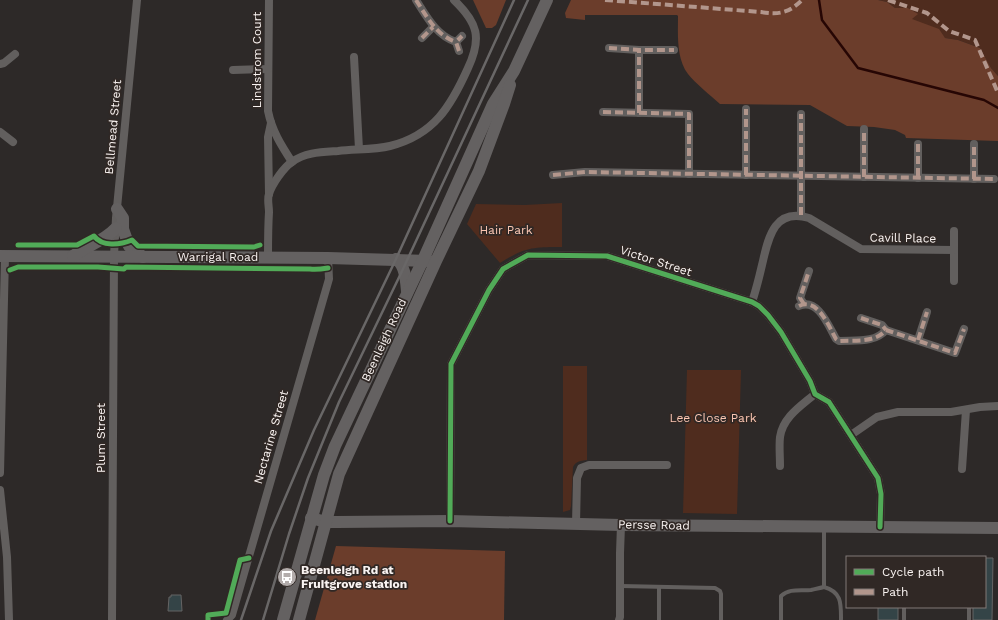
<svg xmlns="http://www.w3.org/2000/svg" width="998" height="620" font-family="'Work Sans',sans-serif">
<rect width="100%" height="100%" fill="#2d2928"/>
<g fill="#4f2c1e">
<path d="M878,0H998V76L991,68L980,48L958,40L945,38L911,19L915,16L908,8H895L887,2Z"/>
<path d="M562,203V247C534,247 525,247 500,263L467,224L476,204L525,205Z"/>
<path d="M563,366H587V460C580,461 576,461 573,467L571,506L570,510L563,512Z"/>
<path d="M687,370H741L737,514L683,513Z"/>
</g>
<g fill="#6b3d2b">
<path d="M473,0H506L496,25L492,28H486Z"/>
<path d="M571,0H878L887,2L895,8H908L918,14L912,19L939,29L945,38L958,40L980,48L991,68L998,76V141L906,138L905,135L895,130L874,127L847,126L810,105L720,104C710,95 695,83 688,74C676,58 678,34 678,16L677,15H585V20L566,18L565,13Z"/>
<path d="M336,546L505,551L504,620H315Z"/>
</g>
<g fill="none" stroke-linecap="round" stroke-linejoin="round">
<path stroke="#260604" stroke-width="2.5" d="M819,0L822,20L858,68L984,100L998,108"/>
</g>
<g fill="#344447" stroke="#656464">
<path d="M985,558H993L992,620H973V607H985Z"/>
<path d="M171,595H181L182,611H168L169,597H171Z"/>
<rect x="878" y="607" width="20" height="13"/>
</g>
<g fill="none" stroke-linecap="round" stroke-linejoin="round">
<g stroke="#625f5e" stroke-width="4">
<path d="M824,528V587C842,592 841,604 841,620"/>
<path d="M621,586L715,588L720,591L721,594V620"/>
<path d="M659,620V587"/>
<path d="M781,620V596C790,588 800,591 811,590C815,589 820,588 824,587"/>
<path d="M904,620V607"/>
<path d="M969,620V607"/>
</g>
<g stroke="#625f5e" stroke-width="8">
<path d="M269,0L268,111C272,131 281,145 292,162"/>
<path d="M416,0C427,17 436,35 456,42"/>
<path d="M422,38L433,27"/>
<path d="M609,48L639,50H674"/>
<path d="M459,51L456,42L462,36"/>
<path d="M354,57L359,149"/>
<path d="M0,64L4,63L15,54"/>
<path d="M233,70L268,69"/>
<path d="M603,112L689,114V174"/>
<path d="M639,113V50"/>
<path d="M0,132L13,142"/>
<path d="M918,144V178"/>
<path d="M553,175L585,172L994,179"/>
<path d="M746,175V109"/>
<path d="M864,177V129"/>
<path d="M974,179V144"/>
<path d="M269,194L268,137L271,123"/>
<path d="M801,215V114"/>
<path d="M268,258C268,242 268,227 269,212C269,206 267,199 269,194C272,184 284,167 292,162C305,152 323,152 338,151C355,149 374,150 390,146C434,135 451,106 468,68C482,38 478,23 454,0"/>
<path d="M954,281V231"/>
<path d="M752,302C756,290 759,278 762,265C768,240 773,207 809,218L861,249L954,250"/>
<path d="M804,304L800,298L809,271"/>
<path d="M799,306C818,297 829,327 836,339L839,341C856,340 875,343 886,330L955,353L964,329"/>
<path d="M861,318L882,325L886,330"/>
<path d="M918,340L927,312"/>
<path d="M851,435L877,417L898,412H951L980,407L998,406"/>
<path d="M780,466C780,456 779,446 780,437C783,417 801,406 815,394"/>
<path d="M962,469L966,410"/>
<path d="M0,473L5,256"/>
<path d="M0,490L7,557L9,620"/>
<path d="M450,521L451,364L489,290L503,269L528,255L607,256L752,302L759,306L768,315L781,332L810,381L815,394L829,402L878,478L881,494L880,527"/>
<path d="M576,524L577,478L581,468L589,465H667"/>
<path d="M112,620L114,256L116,218L137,0"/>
<path d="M227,620L232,615L329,279L328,258"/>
<path d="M619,620L620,617V553L621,525"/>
</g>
<g stroke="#646161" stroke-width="12">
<path d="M117,209L123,218V229L129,246L143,257"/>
<path d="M0,256L328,258L429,261"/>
<path d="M73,256C87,246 104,241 116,228"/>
<path d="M396,259C405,265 406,280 407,291"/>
<path d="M311,518L326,522H337L450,521L621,525L998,528"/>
<path d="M283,620L324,475L335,446L423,260L493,104L514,71L547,0"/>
<path d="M299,620L339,474L436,261L479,171L504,104L510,85"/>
</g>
<g stroke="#696767" stroke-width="2.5">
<path d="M241,620L271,531L314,430L396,259L514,0"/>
<path d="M263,620L289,534L308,478L339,402L403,269L528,0"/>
</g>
<g stroke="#b2968c" stroke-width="4" stroke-dasharray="8 4" stroke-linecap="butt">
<path d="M416,0C427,17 436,35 456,42"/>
<path d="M605,0L761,12C779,15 789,13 802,0"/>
<path d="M888,0L927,13L949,31L975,40L998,93"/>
<path d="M422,38L433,27"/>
<path d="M609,48L639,50H674"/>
<path d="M459,51L456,42L462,36"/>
<path d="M603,112L689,114V174"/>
<path d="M639,113V50"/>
<path d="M918,144V178"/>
<path d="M553,175L585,172L994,179"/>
<path d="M746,175V109"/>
<path d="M864,177V129"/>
<path d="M974,179V144"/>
<path d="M801,215V114"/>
<path d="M804,304L800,298L809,271"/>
<path d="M799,306C818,297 829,327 836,339L839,341C856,340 875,343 886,330L955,353L964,329"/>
<path d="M861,318L882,325L886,330"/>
<path d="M918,340L927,312"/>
</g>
<g stroke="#302825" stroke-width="8">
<g id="cycleway">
<path d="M18,245H77L94,236C102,247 120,245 132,240L138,246L254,247L260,245"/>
<path d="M10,270L18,267H98L124,269L126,267L310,269C316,270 322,269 328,268"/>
<path d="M450,521L451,364L489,290L503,269L528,255L607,256L752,302L759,306L768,315L781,332L810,381L815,394L829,402L878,478L881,494L880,527"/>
<path d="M208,620V615L226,613L240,560L249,558"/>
</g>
</g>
<use href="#cycleway" stroke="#51ab58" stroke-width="5"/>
</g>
<defs>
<g id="bus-disc" transform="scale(1)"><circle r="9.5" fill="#b2acab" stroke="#302825"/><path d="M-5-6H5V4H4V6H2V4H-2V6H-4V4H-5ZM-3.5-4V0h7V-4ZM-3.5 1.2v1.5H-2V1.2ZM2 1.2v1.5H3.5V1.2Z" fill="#fff"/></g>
</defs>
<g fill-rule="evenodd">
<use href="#bus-disc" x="287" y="577"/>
</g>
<g text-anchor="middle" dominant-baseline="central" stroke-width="3.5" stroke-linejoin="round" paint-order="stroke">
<g font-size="12" fill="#f9f3f1" stroke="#302825">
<text transform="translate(257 60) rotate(-90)">Lindstrom Court</text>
<text transform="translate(113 127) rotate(-85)">Bellmead Street</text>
<text transform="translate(903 238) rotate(1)">Cavill Place</text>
<text x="218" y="257">Warrigal Road</text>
<text transform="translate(656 261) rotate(18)">Victor Street</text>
<text transform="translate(384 340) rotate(-65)">Beenleigh Road</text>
<text transform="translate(271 437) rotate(-74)">Nectarine Street</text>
<text transform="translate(101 438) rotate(-90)">Plum Street</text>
<text transform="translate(654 525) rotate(1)">Persse Road</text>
</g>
<g font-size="12" fill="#fbc6b2" stroke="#302825">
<text x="506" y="230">Hair Park</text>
<text x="713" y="418">Lee Close Park</text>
</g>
<g font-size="12" font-weight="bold" fill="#f9f3f1" stroke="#302825" text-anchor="start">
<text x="301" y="570">Beenleigh Rd at<tspan x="301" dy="14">Fruitgrove station</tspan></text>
</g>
</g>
<rect x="846" y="556" width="140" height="52" fill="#302825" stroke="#807977"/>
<rect x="854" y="569" width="20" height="6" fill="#51ab58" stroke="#807977"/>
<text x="882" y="576" font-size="12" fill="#f9f3f1">Cycle path</text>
<rect x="854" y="589" width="20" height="6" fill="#b2968c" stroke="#807977"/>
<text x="882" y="596" font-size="12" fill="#f9f3f1">Path</text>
</svg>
